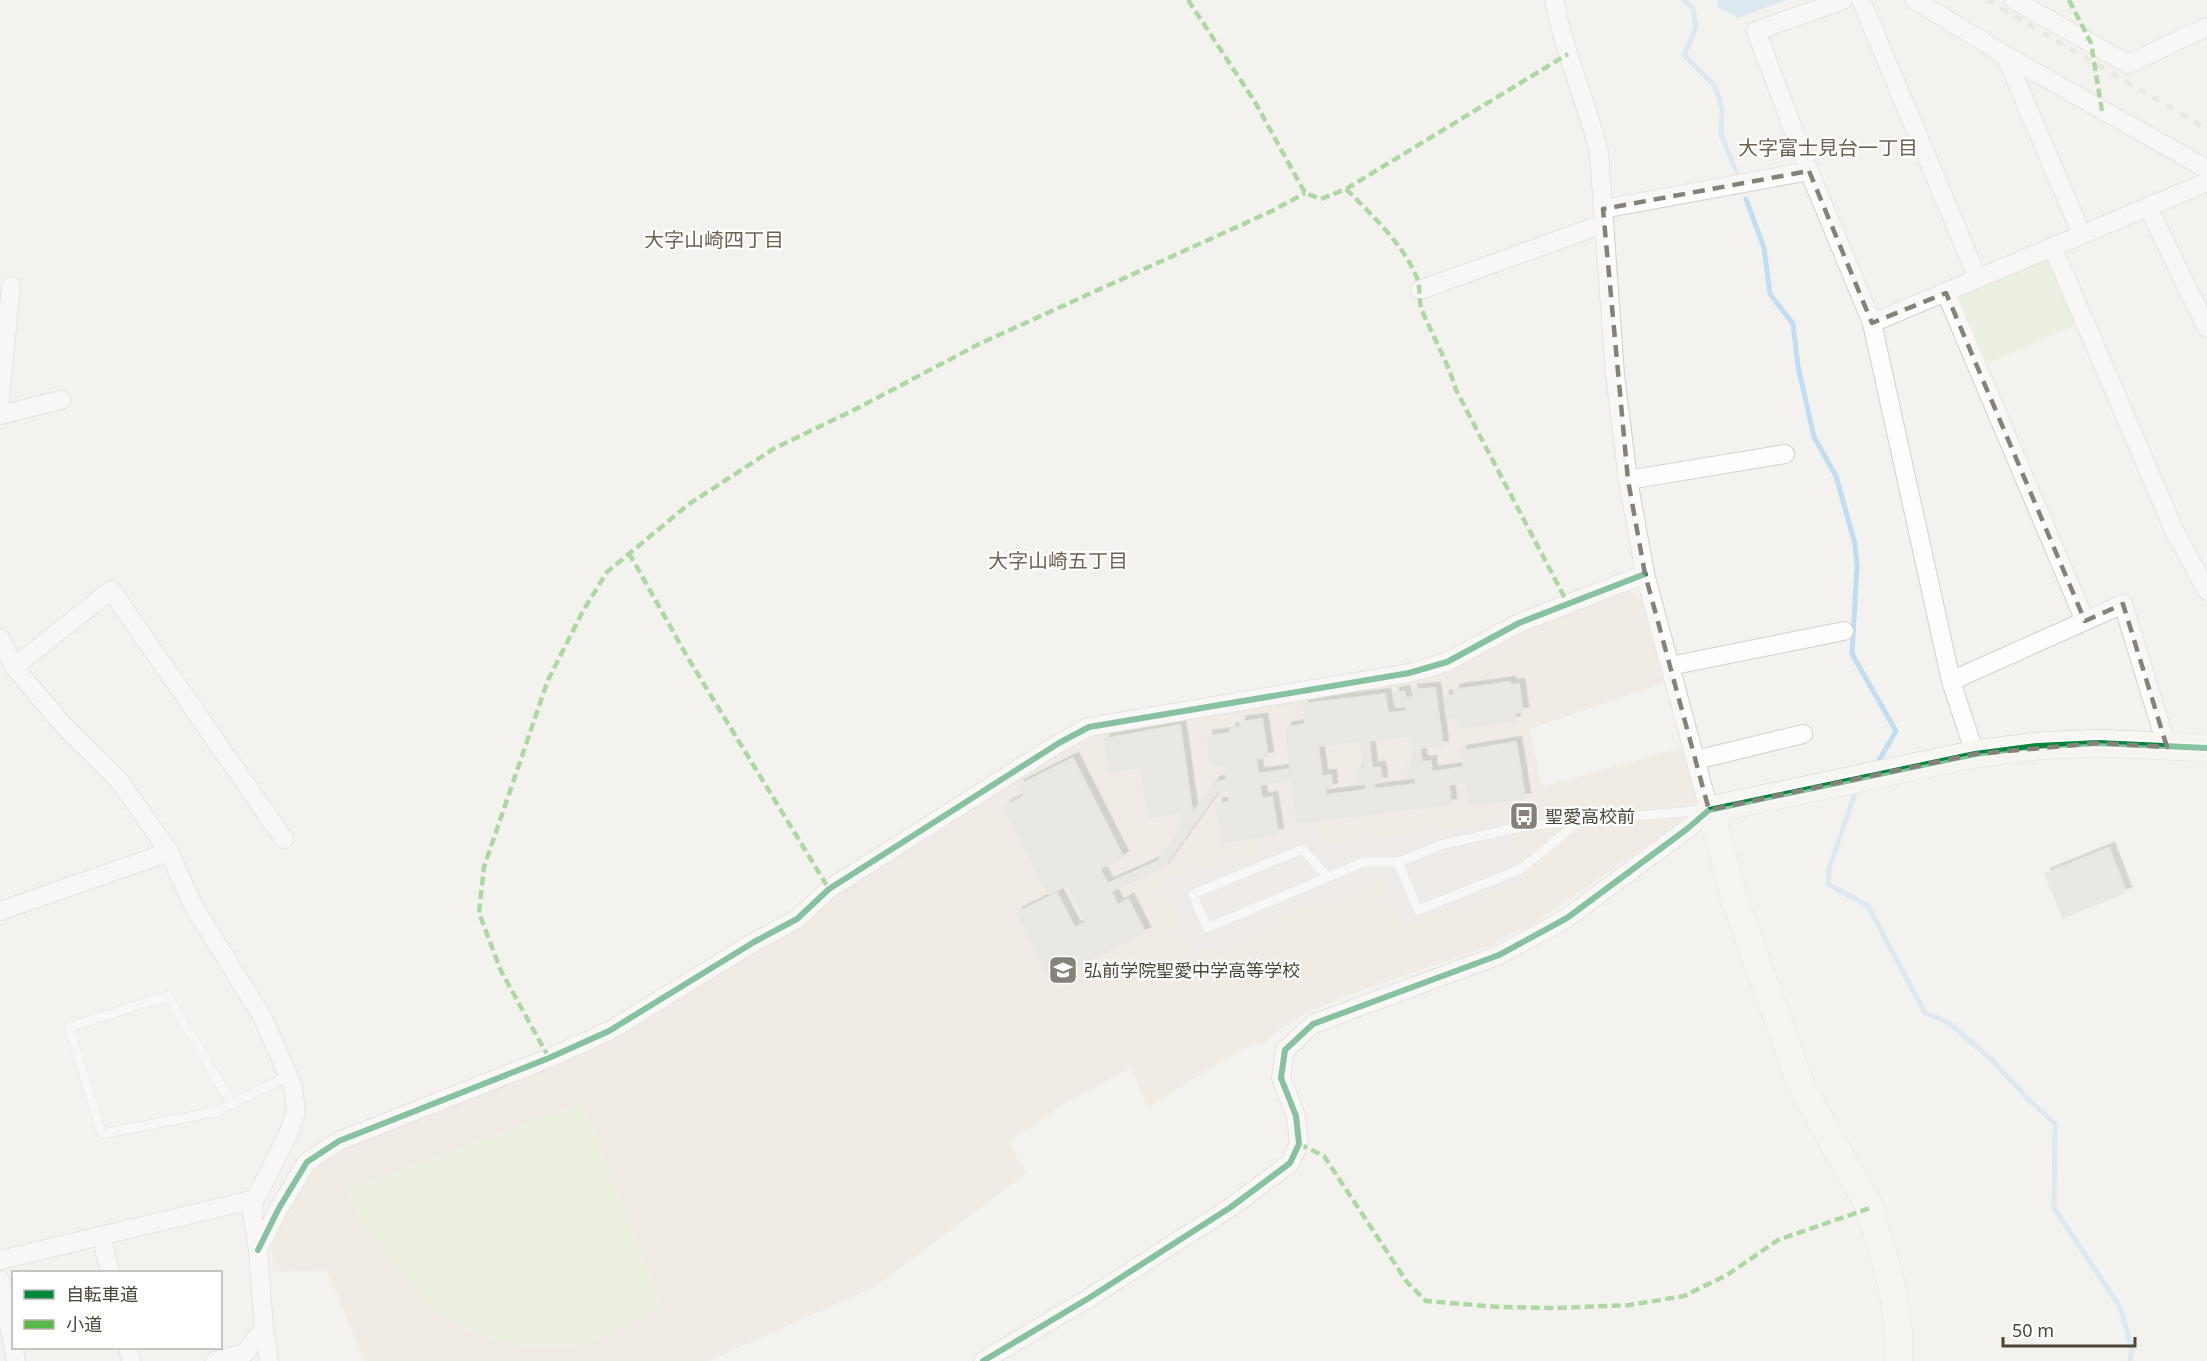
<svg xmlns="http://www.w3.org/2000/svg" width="2207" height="1361" font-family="'Noto Sans','Noto Sans JP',sans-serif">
<defs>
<filter id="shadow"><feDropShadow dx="5.5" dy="-5.5" stdDeviation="0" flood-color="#0004"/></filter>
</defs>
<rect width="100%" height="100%" fill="#f4f2ee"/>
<path fill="#eae5da" d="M1624,589L1642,596L1664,683L1530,729L1542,787L1684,747L1700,805L1668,831L1527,928L1505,936L1493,945L1348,995L1305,1014L1274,1033L1265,1042L1244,1048L1148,1107L1131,1068L1070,1100L1009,1142L1026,1173L876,1286L709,1361H365L327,1271L273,1272L272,1247L275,1222L314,1150L572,1046L1084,735L1440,673L1495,640Z"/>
<g fill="#e1eecf">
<path d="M2045,259L2052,263L2078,324L1988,363L1961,301L1965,293Z"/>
<path d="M583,1102L663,1307C632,1322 595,1346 561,1348C520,1350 467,1338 436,1311C419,1296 405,1276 391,1259C372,1236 357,1218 346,1190Z"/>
</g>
<path fill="#e6e3df" d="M1319,822L1321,834L1328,843L1504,822L1530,878L1403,928L1379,877L1193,956L1160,881L1240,857L1258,856L1257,842L1281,838L1279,826Z"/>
<path fill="#c0ddf1" d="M1717,0H1787L1738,18L1719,8Z"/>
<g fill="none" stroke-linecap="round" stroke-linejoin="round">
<g stroke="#c0ddf1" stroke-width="5">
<path d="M1684,0L1693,8L1696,28L1684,55L1715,86L1722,109L1721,135L1736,171"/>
<path d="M1746,199L1764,248L1770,294L1793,324L1798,366L1814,437L1836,476L1855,544L1857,566L1852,654L1896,731L1878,762"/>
<path d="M1855,793L1829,869L1828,884L1868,906L1925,1013L1948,1022L1992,1060L2028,1099L2055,1124L2054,1208L2120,1307L2132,1349L2130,1361"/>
</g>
</g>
<g fill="#dedbd6" stroke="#dcd9d4" stroke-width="1.5" fill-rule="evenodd" filter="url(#shadow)">
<path d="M1510,682L1511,685L1519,684L1523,712L1515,713V721L1459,728L1457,717L1447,718L1444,696L1455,695L1454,690Z"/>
<path d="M1435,688L1443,746L1420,748L1422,762L1431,761L1432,775L1425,776L1426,782L1448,779L1451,804L1297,823L1286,728L1305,724L1303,704L1385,694L1388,713L1407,711L1406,706L1396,707L1394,693L1404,691L1406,698L1414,697L1412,690ZM1410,736L1414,764L1407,765L1408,778H1415L1416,784L1375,789L1374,783L1382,782L1380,767L1372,768L1369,741ZM1361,741L1364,769H1357L1358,784L1365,783L1366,790L1326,795L1325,789L1332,788L1331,775L1322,776L1318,746Z"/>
<path d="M1262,719L1268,757L1256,759L1262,799L1272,797L1278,834L1223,843L1217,804L1230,802L1224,764L1212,766L1207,736L1231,733L1230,729L1241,727L1240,722Z"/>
<path d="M1180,725L1192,810L1149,818L1140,767L1110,773L1104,739Z"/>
<path d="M1516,742L1525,798L1470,806L1461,751Z"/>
<path d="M1073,758L1123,857L1049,894L1005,806L1024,796L1019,785Z"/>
<path d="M1464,767L1466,782L1448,785V779L1426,782L1425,776L1432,775V772Z"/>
<path d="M1290,769L1292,780L1260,785L1258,774Z"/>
<path d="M1227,780L1228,790L1218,791L1163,868L1111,891L1107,884L1158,861L1215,782Z"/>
<path d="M1192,810V813L1180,830V812Z"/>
<path d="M2109,848L2126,892L2063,918L2045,874Z"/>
<path d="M1100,869L1118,905L1128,899L1145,932L1050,980L1017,913L1057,893L1075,928L1086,922L1068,885Z"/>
</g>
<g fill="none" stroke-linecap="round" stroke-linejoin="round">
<g stroke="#d2d0cb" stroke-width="10">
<g id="lane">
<path d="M1577,823L1521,869L1418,910L1398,862L1441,845L1525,826L1704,810"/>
<path d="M1328,878L1303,849L1193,894L1207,928L1364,862H1398"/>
<path d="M232,1104L168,996L69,1027L102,1134L215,1112L288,1076"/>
</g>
</g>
<g stroke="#d2d0cb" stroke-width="20">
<g id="street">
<path d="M1843,0L1756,31L1809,171L1872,323L1951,681L1975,754"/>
<path d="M1861,0L1978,279"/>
<path d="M1915,0L2005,55L2207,169"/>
<path d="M2014,0L2128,64L2207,27"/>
<path d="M2005,55L2082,235"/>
<path d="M2148,207L2207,328"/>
<path d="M1603,209L1809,171"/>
<path d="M2053,248L2174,530L2207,591"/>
<path d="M1420,290L1603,224"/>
<path d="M1946,293L2085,621"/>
<path d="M1872,323L2207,182"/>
<path d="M0,398L11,286"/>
<path d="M0,415L61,400"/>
<path d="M1628,480L1785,454"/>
<path d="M0,638L14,667L65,727L119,780L169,852L193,905L264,1020L293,1087L296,1113L286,1139L255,1199L252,1213L258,1250L264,1328L269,1361"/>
<path d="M1670,666L1844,631"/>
<path d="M14,667L111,590L284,839"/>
<path d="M1951,681L2123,604L2167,747"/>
<path d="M1696,760L1803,734"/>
<path d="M0,911L169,852"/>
<path d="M101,1236L110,1272"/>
<path d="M258,1250L279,1208L307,1162L339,1141L549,1058L609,1031L754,942L797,919L829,889L1059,743L1089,727L1409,673L1447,662L1519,623L1645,574"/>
<path d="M0,1260L255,1199"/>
<path d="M0,1280L16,1361"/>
<path d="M128,1348L131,1361"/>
<path d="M215,1361L245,1353L264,1328"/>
<path d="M983,1361L1089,1298L1231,1207L1290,1163L1299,1144L1296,1116L1281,1078L1285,1050L1313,1024L1499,955L1567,918L1687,829L1709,810L1645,574L1628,480L1615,375L1599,152C1586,101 1564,52 1554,0"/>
</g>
</g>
<g stroke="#d3cfc5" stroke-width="28">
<path id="secondary" d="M1899,1361V1334L1892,1286L1870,1208L1802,1087L1733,895L1717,832L1709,810L1975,754L2037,746L2098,743L2207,748"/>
</g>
<use href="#lane" stroke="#fdfdfc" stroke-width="9"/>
<use href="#street" stroke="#fdfdfc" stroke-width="18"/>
<use href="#secondary" stroke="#f7f6f1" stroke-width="27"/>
<path stroke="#dbdbda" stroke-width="4.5" stroke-dasharray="8 8" stroke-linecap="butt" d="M1987,0L2207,129"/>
<g stroke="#58b947" stroke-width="4.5" stroke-dasharray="9 4.5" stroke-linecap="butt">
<path d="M1188,0L1255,102L1305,193L1321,199L1346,189L1568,54"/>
<path d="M2069,0L2091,43L2102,111"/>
<path d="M1346,189C1370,213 1405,246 1417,278C1421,288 1418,300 1422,310C1433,337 1448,362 1456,390L1568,604"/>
<path d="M629,553L688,658L829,889"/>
<path d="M549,1058L501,971L479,913L484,867L548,680L583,611L607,572L689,504L775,448L856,409L979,344L1272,211L1305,193"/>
<path d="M1299,1144L1324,1156L1407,1282L1426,1301L1499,1307L1557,1308L1630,1305L1684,1296L1727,1275L1778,1240L1870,1208"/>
</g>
<g stroke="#fff" stroke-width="10">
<g id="cycleway">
<path d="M258,1250L279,1208L307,1162L339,1141L549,1058L609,1031L754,942L797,919L829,889L1059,743L1089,727L1409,673L1447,662L1519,623L1645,574"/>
<path d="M983,1361L1089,1298L1231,1207L1290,1163L1299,1144L1296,1116L1281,1078L1285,1050L1313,1024L1499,955L1567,918L1687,829L1709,810L1975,754L2037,746L2098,743L2207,748"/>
</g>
</g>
<use href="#cycleway" stroke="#00873e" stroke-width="6"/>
</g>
<path d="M0 0H2207V1361H0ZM1809,171L1872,323L1946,293L2085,621L2123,604L2167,747L2098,743L1975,754L1709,810L1645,574L1628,480L1603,209Z" fill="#f4f2ee" fill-opacity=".55" fill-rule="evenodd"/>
<path fill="none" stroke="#868178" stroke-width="4.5" stroke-dasharray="12 8" stroke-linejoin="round" d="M1809,171L1872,323L1946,293L2085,621L2123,604L2167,747L2098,743L1975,754L1709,810L1645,574L1628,480L1603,209Z"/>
<defs>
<g id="bus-square" transform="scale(1.5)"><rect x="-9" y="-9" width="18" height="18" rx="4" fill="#868178" stroke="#fff"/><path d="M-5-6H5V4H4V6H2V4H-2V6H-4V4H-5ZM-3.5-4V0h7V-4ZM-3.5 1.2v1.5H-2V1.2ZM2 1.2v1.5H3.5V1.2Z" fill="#fff"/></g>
<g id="school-square" transform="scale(1.5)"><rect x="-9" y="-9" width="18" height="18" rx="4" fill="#868178" stroke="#fff"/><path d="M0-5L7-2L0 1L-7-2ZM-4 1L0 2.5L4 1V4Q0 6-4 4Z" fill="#fff"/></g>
</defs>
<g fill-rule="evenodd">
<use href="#bus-square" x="1524" y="816"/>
<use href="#school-square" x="1063" y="970"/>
</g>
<g text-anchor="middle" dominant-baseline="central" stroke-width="4.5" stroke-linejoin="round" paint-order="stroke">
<g font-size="18" fill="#4b4439" stroke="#fff" text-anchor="start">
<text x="1545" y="816">聖愛高校前</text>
<text x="1084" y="970">弘前学院聖愛中学高等学校</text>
</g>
<g font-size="20" fill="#6e6250" stroke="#fff">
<text x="1828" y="147">大字富士見台一丁目</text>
<text x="714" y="239">大字山崎四丁目</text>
<text x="1058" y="560">大字山崎五丁目</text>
</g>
</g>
<rect x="12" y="1271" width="210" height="78" fill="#ffffff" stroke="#b7b4b0" stroke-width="1.5"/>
<rect x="24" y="1290" width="30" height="9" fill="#00873e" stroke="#b7b4b0" stroke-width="1.5"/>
<text x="66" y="1301" font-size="18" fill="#4b4439">自転車道</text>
<rect x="24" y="1320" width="30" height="9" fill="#58b947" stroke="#b7b4b0" stroke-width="1.5"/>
<text x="66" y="1331" font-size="18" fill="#4b4439">小道</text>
<path d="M2003 1337v9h132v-9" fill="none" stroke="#4b4439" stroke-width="3"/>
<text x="2012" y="1337" font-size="18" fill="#4b4439" stroke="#ffffff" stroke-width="4.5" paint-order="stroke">50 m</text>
</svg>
